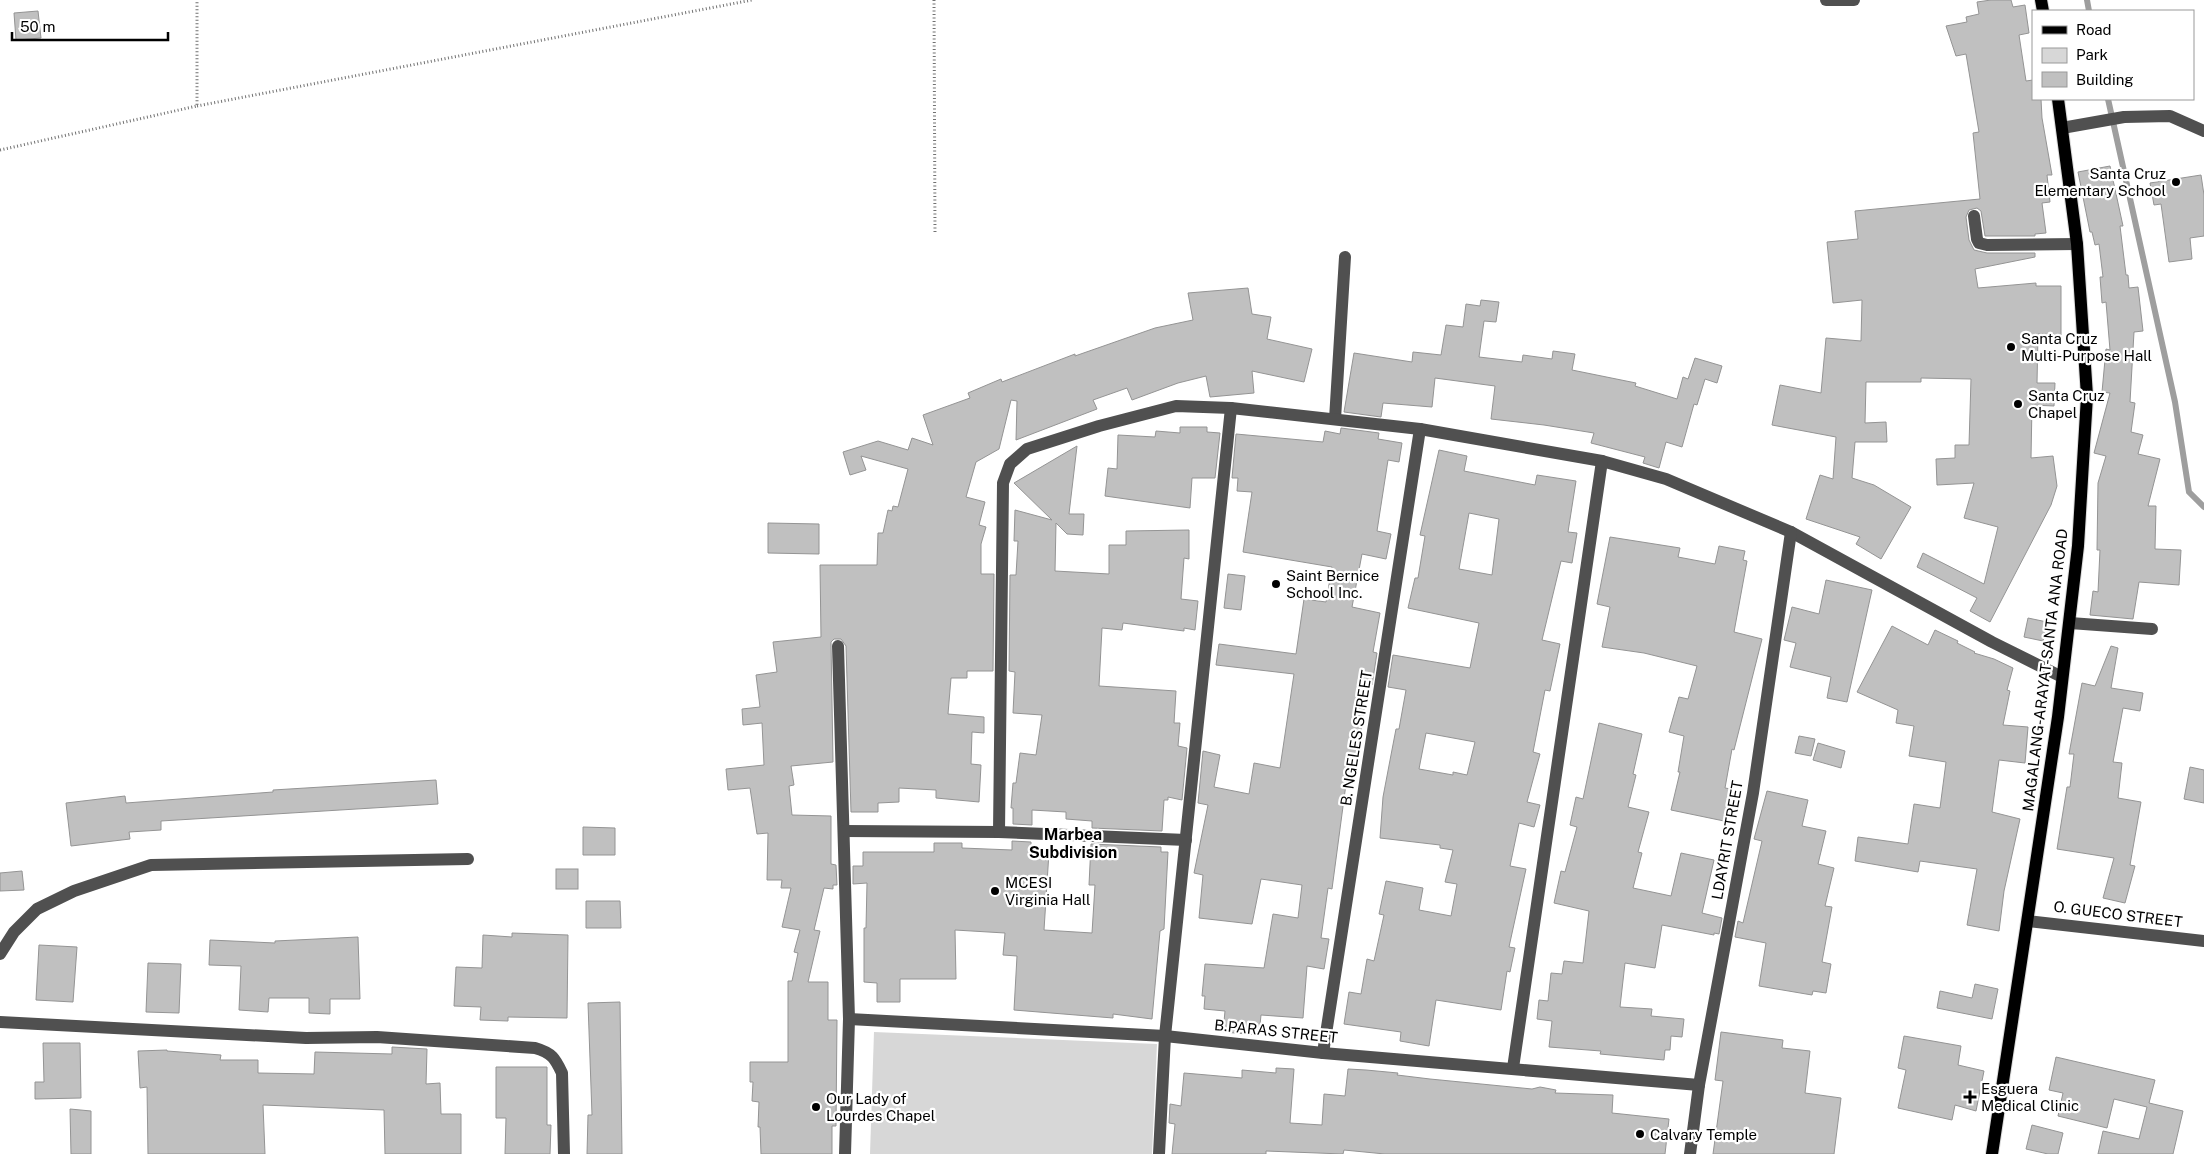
<svg xmlns="http://www.w3.org/2000/svg" width="2204" height="1154" font-family="'Public Sans',sans-serif">
<rect width="100%" height="100%" fill="#fff"/>
<path fill="#d7d7d7" d="M874,1032L1157,1044L1152,1154H870Z"/>
<g fill="none" stroke-linecap="round" stroke-linejoin="round">
<g stroke="#9e9e9e" stroke-width="6">
<path d="M2087,0L2089,11"/>
<path d="M2108,99L2175,402L2189,492L2204,507"/>
</g>
</g>
<g fill="#c0c0c0" stroke="#949494" fill-rule="evenodd">
<path d="M1991,0H2011L2013,7L2025,5L2029,33L2019,35L2026,81L2033,80V99H2041L2042,118L2052,175H2047L2050,202L2042,203L2046,233L2035,234V236H1985L1981,211L1977,208L1969,210L1966,217L1969,240L1974,250L1987,253H2035V257L1975,269L1978,288L2036,283V286H2061V335L2038,334L2037,383H2055L2054,406L2032,405L2031,458L2053,456L2057,486L2051,505L1990,622L1970,611L1977,598L1917,567L1923,553L1984,584L1998,527L1964,518L1974,483L1937,485L1936,459L1955,458V445H1969L1971,379L1921,378V382H1866L1865,423L1886,422L1887,442H1855L1852,478L1874,485L1911,507L1881,559L1856,544L1860,537L1806,519L1820,475L1833,479L1836,437L1772,425L1780,385L1821,393L1826,338L1861,341L1862,300L1833,303L1827,242L1858,239L1855,211L1980,199L1973,133L1979,132L1966,54L1956,56L1946,26L1967,22L1966,17L1979,14L1977,2Z"/>
<path d="M38,11L41,38L16,40L14,13Z"/>
<path d="M2110,166L2123,226H2120L2126,275H2128L2129,288L2138,287L2143,331L2134,332L2130,402L2135,403L2131,432L2143,435L2138,454L2160,459L2148,506H2156L2155,549L2181,550L2179,585L2139,582L2133,619L2090,615L2093,591L2098,592L2100,550H2097L2098,483L2106,456L2094,453L2110,393L2102,392L2106,349L2110,350L2106,302L2102,303L2100,277H2103L2099,244L2095,245L2092,232H2090L2078,172Z"/>
<path d="M2201,175L2204,195V236L2190,238L2192,259L2169,262L2161,204L2154,205L2150,183Z"/>
<path d="M1248,288L1252,314L1271,317L1267,339L1312,349L1304,382L1252,371L1254,393L1210,397L1206,376L1178,383L1132,400L1127,388L1093,400L1097,409L1016,440L1017,401L1011,400L999,449L976,462L966,497L985,502L979,525L986,527L981,544V574H994L993,671H967V678H951L948,714L984,717V733L972,732L971,764L981,765L979,802L936,798V790L899,788V802L878,803V812H851L846,646L841,639H834L831,642L833,762L791,766L794,785L789,786L792,815L831,816V864L836,865L837,885H833V889L824,888L814,930L820,931L808,982H828V1020H837L836,1126H832V1154H761L760,1127H758L759,1102L752,1101L753,1082H750V1062H788V981H792L798,953L794,952L800,930L782,927L791,888H781L782,880H767L768,833L757,834L750,788L728,790L726,769L764,765L762,723L743,725L742,709L760,707L756,675L777,672L773,642L821,637L820,565H877L878,533H883L888,510L892,511L893,506L898,507L908,469L861,456L866,470L850,475L843,452L878,441L908,450L912,438L933,445L923,415L970,398L968,393L1001,379L1002,382L1075,354V356L1155,328L1193,320L1188,293Z"/>
<path d="M1481,300L1499,302L1496,322L1484,321L1479,357L1522,362L1523,355L1552,359L1553,351L1575,354L1572,370L1636,383L1635,386L1677,399L1683,377L1688,379L1695,358L1722,366L1717,383L1705,379L1697,405L1694,404L1682,447L1666,442L1659,468L1643,463L1645,457L1591,443L1594,433L1544,425L1491,419L1495,386L1435,378L1432,407L1383,403L1381,417L1344,412L1354,353L1412,362L1413,352L1441,355L1446,325L1463,327L1466,304L1480,306Z"/>
<path d="M1180,427H1207V432L1220,433L1215,478H1192L1190,508L1105,496L1108,468L1117,469L1118,435L1155,437L1156,431L1180,433Z"/>
<path d="M1341,428L1379,433L1378,439L1402,443L1399,462L1388,460L1377,531L1391,534L1386,559L1362,554L1352,607L1380,613L1373,652L1377,653L1372,685L1368,684L1357,755L1350,754L1332,889L1328,888L1321,938L1329,939L1324,969L1307,966L1303,1018L1261,1015L1259,1035L1223,1032L1225,1011L1204,1009L1205,996H1202L1205,964L1264,968L1273,914L1298,918L1302,885L1261,879L1252,924L1199,918L1203,875L1194,873L1208,805L1198,803L1203,751L1220,755L1214,787L1249,794L1254,763L1280,768L1294,674L1216,665L1219,644L1296,654L1304,599L1326,602L1332,567L1243,552L1252,492L1237,491L1238,478H1232L1236,434L1323,442L1325,431L1340,434Z"/>
<path d="M1077,446L1069,514H1084L1083,535L1067,534L1056,523L1055,571L1109,574V545H1126V531L1189,530V559L1184,558L1181,599L1198,601L1195,630L1184,628V631L1123,623L1122,630L1102,628L1099,686L1176,691L1174,723H1180L1178,746L1187,748L1182,800L1168,797V800H1164L1162,831L1092,828V821L1066,819V812L1032,810V825L1013,824V808H1011L1013,783H1016L1020,753L1036,755L1042,715L1013,713L1015,672L1009,671L1010,575H1016L1018,541H1014L1015,510L1052,520L1014,483Z"/>
<path d="M1439,450L1467,456L1464,471L1535,485L1537,475L1576,481L1568,532L1577,533L1572,563L1561,561L1542,640L1560,644L1550,691L1545,690L1533,752L1540,754L1527,802L1540,805L1534,827L1519,823L1510,866L1526,869L1509,947L1515,948L1510,972L1507,971L1501,1010L1436,1000L1429,1046L1400,1041L1401,1032L1344,1024L1349,992L1361,994L1367,959L1374,961L1384,915L1379,914L1386,881L1423,888L1419,910L1451,916L1457,884L1445,882L1453,850L1440,848V845L1380,838L1383,797L1391,755L1396,729H1399L1406,690L1388,687L1393,655L1470,668L1479,623L1408,608L1415,578H1418L1425,536L1420,535ZM1469,513L1499,519L1492,575L1459,569ZM1426,733L1475,742L1467,775L1453,772V775L1419,769Z"/>
<path d="M768,523L819,524V554L768,553Z"/>
<path d="M1610,537L1680,548L1678,557L1715,564L1719,546L1745,551L1743,560L1747,561L1734,632L1762,639L1734,750L1732,749L1725,788L1731,789L1724,821L1671,810L1680,772H1678L1684,736L1669,732L1679,697L1688,699L1697,666L1644,653L1602,647L1610,607L1597,604Z"/>
<path d="M1228,574L1245,576L1241,610L1224,608Z"/>
<path d="M1826,580L1872,590L1847,702L1827,698L1831,677L1790,667L1796,643L1784,640L1792,607L1819,614Z"/>
<path d="M2028,618L2047,622L2043,641L2024,637Z"/>
<path d="M1892,626L1928,645L1935,630L1958,641L1957,643L1975,652L1974,653L1994,659L2013,668L2007,690L2010,691L2003,725L2028,727L2025,763L1999,760L1992,812L2020,819L2004,891L1999,931L1967,925L1977,869L1920,861L1918,872L1855,861L1858,837L1908,844L1914,804L1940,808L1946,762L1909,756L1914,726L1896,723L1898,710L1857,692Z"/>
<path d="M2111,646L2118,648L2111,688L2143,693L2140,711L2123,708L2113,762L2122,763L2118,798L2141,802L2130,865L2135,866L2125,903L2103,898L2114,858L2057,849L2067,787H2070L2074,754H2069L2082,683L2095,686Z"/>
<path d="M1599,723L1642,734L1633,774L1636,775L1628,807L1649,812L1638,852L1642,853L1633,888L1671,896L1681,853L1714,860L1702,913L1722,918L1719,934L1714,933V935L1662,925L1655,968L1625,963L1620,1007L1652,1009L1651,1016L1684,1019L1682,1037L1671,1036L1670,1050H1665L1664,1060L1600,1054L1601,1051L1549,1047L1552,1021L1537,1019L1539,1000L1548,1001L1551,973L1562,974L1564,961L1583,963L1589,911L1554,903L1561,871L1565,872L1577,827L1570,825L1576,797L1583,799Z"/>
<path d="M1799,736L1815,739L1811,756L1795,753Z"/>
<path d="M1818,743L1845,751L1841,768L1813,760Z"/>
<path d="M2190,767L2204,770V803L2184,799Z"/>
<path d="M436,780L438,804L161,821V830L129,832L130,839L71,846L66,803L125,796L126,803L273,792V790Z"/>
<path d="M1767,791L1808,800L1802,826L1826,831L1818,864L1834,868L1825,906L1832,907L1822,962L1831,964L1826,993L1813,991L1812,995L1759,986L1766,943L1735,937L1738,921L1743,923L1762,841L1754,839Z"/>
<path d="M583,827L615,828V855H583Z"/>
<path d="M1012,841L1031,842V851L1049,852L1044,930L1092,933L1095,885H1089L1091,844L1161,847V852H1168L1164,929L1160,931L1152,1019L1113,1014V1018L1014,1010L1017,956L1003,955L1005,933L955,930L956,979H900V1002H877V983L864,982V928H866L867,883L853,884V866H863V852H934V843H962V848L1012,850Z"/>
<rect x="556" y="869" width="22" height="20"/>
<path d="M22,871L24,890L0,891V873Z"/>
<path d="M586,901H620L621,928H586Z"/>
<path d="M512,933L568,935L567,1018L508,1017V1021L480,1020L481,1007L454,1006L456,967L482,968L483,935L512,937Z"/>
<path d="M358,937L360,999H330V1014L309,1013V998H269L268,1012L239,1010L241,966L209,965L210,940L275,943V941Z"/>
<path d="M39,945L77,947L73,1002L36,1000Z"/>
<path d="M148,963L181,964L179,1013L146,1012Z"/>
<path d="M1975,984L1998,989L1992,1019L1937,1008L1940,991L1972,998Z"/>
<path d="M620,1002L622,1154H587L588,1115H592L588,1003Z"/>
<path d="M1721,1032L1783,1040L1782,1048L1810,1051L1805,1093L1841,1098L1834,1154H1713L1723,1081L1715,1080Z"/>
<path d="M1904,1036L1961,1046L1958,1065L1984,1071L1976,1111L1955,1105L1952,1120L1898,1108L1906,1070L1898,1068Z"/>
<path d="M43,1043H80L81,1098L35,1099V1082H44Z"/>
<path d="M392,1047L427,1049L426,1084L440,1083L441,1114H461V1154H385L384,1110L263,1105L265,1154H148L147,1087L140,1088L138,1051L167,1050V1051L221,1055L220,1060H258V1073L314,1074L315,1052L392,1054Z"/>
<path d="M2056,1057L2155,1080L2149,1103L2183,1111L2173,1154H2098L2103,1131L2139,1139L2147,1107L2114,1099L2107,1128L2058,1116L2063,1093L2049,1090Z"/>
<path d="M496,1067H547V1125H551L550,1154H505L506,1118H496Z"/>
<path d="M1276,1068L1294,1069L1290,1123L1322,1125L1324,1094L1345,1096L1348,1069L1366,1070L1398,1073L1397,1075L1430,1079L1532,1089L1540,1087L1556,1090L1555,1093L1613,1095L1612,1113L1669,1119L1665,1154H1385L1344,1150L1343,1154L1266,1151V1154H1172L1175,1124L1169,1123L1170,1104L1181,1106L1184,1073L1242,1078V1070L1276,1073Z"/>
<path d="M70,1109L91,1111V1154H71Z"/>
<path d="M2032,1125L2063,1133L2058,1154H2048L2026,1149Z"/>
</g>
<g fill="none" stroke-linecap="round" stroke-linejoin="round">
<g stroke="#dbdbdb" stroke-width="14">
<g id="major">
<path d="M2041,0L2043,11"/>
<path d="M1992,1154L2058,717L2078,546L2087,396L2077,244L2058,99"/>
</g>
</g>
<g stroke="#727272" stroke-width="3" stroke-dasharray="1 2.5" stroke-linecap="butt">
<path d="M934,0L935,234"/>
<path d="M197,106L752,0"/>
<path d="M0,150L197,106V0"/>
</g>
<g stroke="#505050" stroke-width="12">
<path d="M1826,0H1854"/>
<path d="M2062,128L2124,117L2170,116L2204,131"/>
<path d="M1974,216L1977,239L1979,243L1987,245L2077,244"/>
<path d="M1335,419L1345,257"/>
<path d="M2070,623L2152,629"/>
<path d="M838,646L849,1019L845,1154"/>
<path d="M844,831L999,832L1186,840"/>
<path d="M999,832L1003,483L1010,464L1027,449L1099,426L1176,406L1231,408L1420,429L1602,461L1666,479L1791,532L1992,642L2062,677"/>
<path d="M2028,921L2204,941"/>
<path d="M0,954L14,932L37,909L74,891L151,865L468,859"/>
<path d="M849,1019L1165,1036L1323,1053L1699,1085"/>
<path d="M0,1022L306,1038L377,1037L535,1048C552,1053 555,1058 562,1073L564,1154"/>
<path d="M1323,1053L1420,429"/>
<path d="M1513,1068L1602,461"/>
<path d="M1159,1154L1165,1036L1231,408"/>
<path d="M1690,1154L1699,1085L1753,793L1791,532"/>
</g>
<use href="#major" stroke="#000" stroke-width="12"/>
</g>
<g fill="#000" stroke="#fff" stroke-width="2">
<circle cx="2176" cy="182" r="5"/>
<circle cx="2011" cy="347" r="5"/>
<circle cx="2018" cy="404" r="5"/>
<circle cx="1276" cy="584" r="5"/>
<circle cx="995" cy="891" r="5"/>
<path d="M1967.5 1089.5h5v5h5v5h-5v5h-5v-5h-5v-5h5z"/>
<circle cx="816" cy="1107" r="5"/>
<circle cx="1640" cy="1134" r="5"/>
</g>
<g text-anchor="middle" dominant-baseline="central" stroke-width="4.5" stroke-linejoin="round" paint-order="stroke">
<g font-size="15" fill="#000" stroke="#fff" text-anchor="start">
<text x="2166" y="173" text-anchor="end">Santa Cruz<tspan x="2166" dy="17">Elementary School</tspan></text>
<text x="2021" y="338">Santa Cruz<tspan x="2021" dy="17">Multi-Purpose Hall</tspan></text>
<text x="2028" y="395">Santa Cruz<tspan x="2028" dy="17">Chapel</tspan></text>
<text x="1286" y="575">Saint Bernice<tspan x="1286" dy="17">School Inc.</tspan></text>
<text x="1005" y="882">MCESI<tspan x="1005" dy="17">Virginia Hall</tspan></text>
<text x="1981" y="1088">Esguera<tspan x="1981" dy="17">Medical Clinic</tspan></text>
<text x="826" y="1098">Our Lady of<tspan x="826" dy="17">Lourdes Chapel</tspan></text>
<text x="1650" y="1134">Calvary Temple</text>
</g>
<g font-size="15" fill="#000" stroke="#fff">
<text transform="translate(2045 670) rotate(-83)">MAGALANG-ARAYAT-SANTA ANA ROAD</text>
<text transform="translate(1356 738) rotate(-81)">B. NGELES STREET</text>
<text transform="translate(1727 840) rotate(-80)">LDAYRIT STREET</text>
<text transform="translate(2118 914) rotate(7)">O. GUECO STREET</text>
<text transform="translate(1276 1031) rotate(6)">B.PARAS STREET</text>
</g>
<g font-size="16" font-weight="bold" fill="#000" stroke="#fff">
<text x="1073" y="834">Marbea<tspan x="1073" dy="18">Subdivision</tspan></text>
</g>
</g>
<rect x="2032" y="10" width="162" height="90" fill="#ffffff" stroke="#999999"/>
<rect x="2042" y="26" width="25" height="8" fill="#000000" stroke="#999999"/>
<text x="2076" y="35" font-size="15" fill="#000000">Road</text>
<rect x="2042" y="48" width="25" height="15" fill="#d7d7d7" stroke="#999999"/>
<text x="2076" y="60" font-size="15" fill="#000000">Park</text>
<rect x="2042" y="72" width="25" height="15" fill="#c0c0c0" stroke="#999999"/>
<text x="2076" y="85" font-size="15" fill="#000000">Building</text>
<path d="M12 32v8h156v-8" fill="none" stroke="#000000" stroke-width="2.5"/>
<text x="20" y="32" font-size="15" fill="#000000" stroke="#ffffff" stroke-width="4" paint-order="stroke">50 m</text>
</svg>
